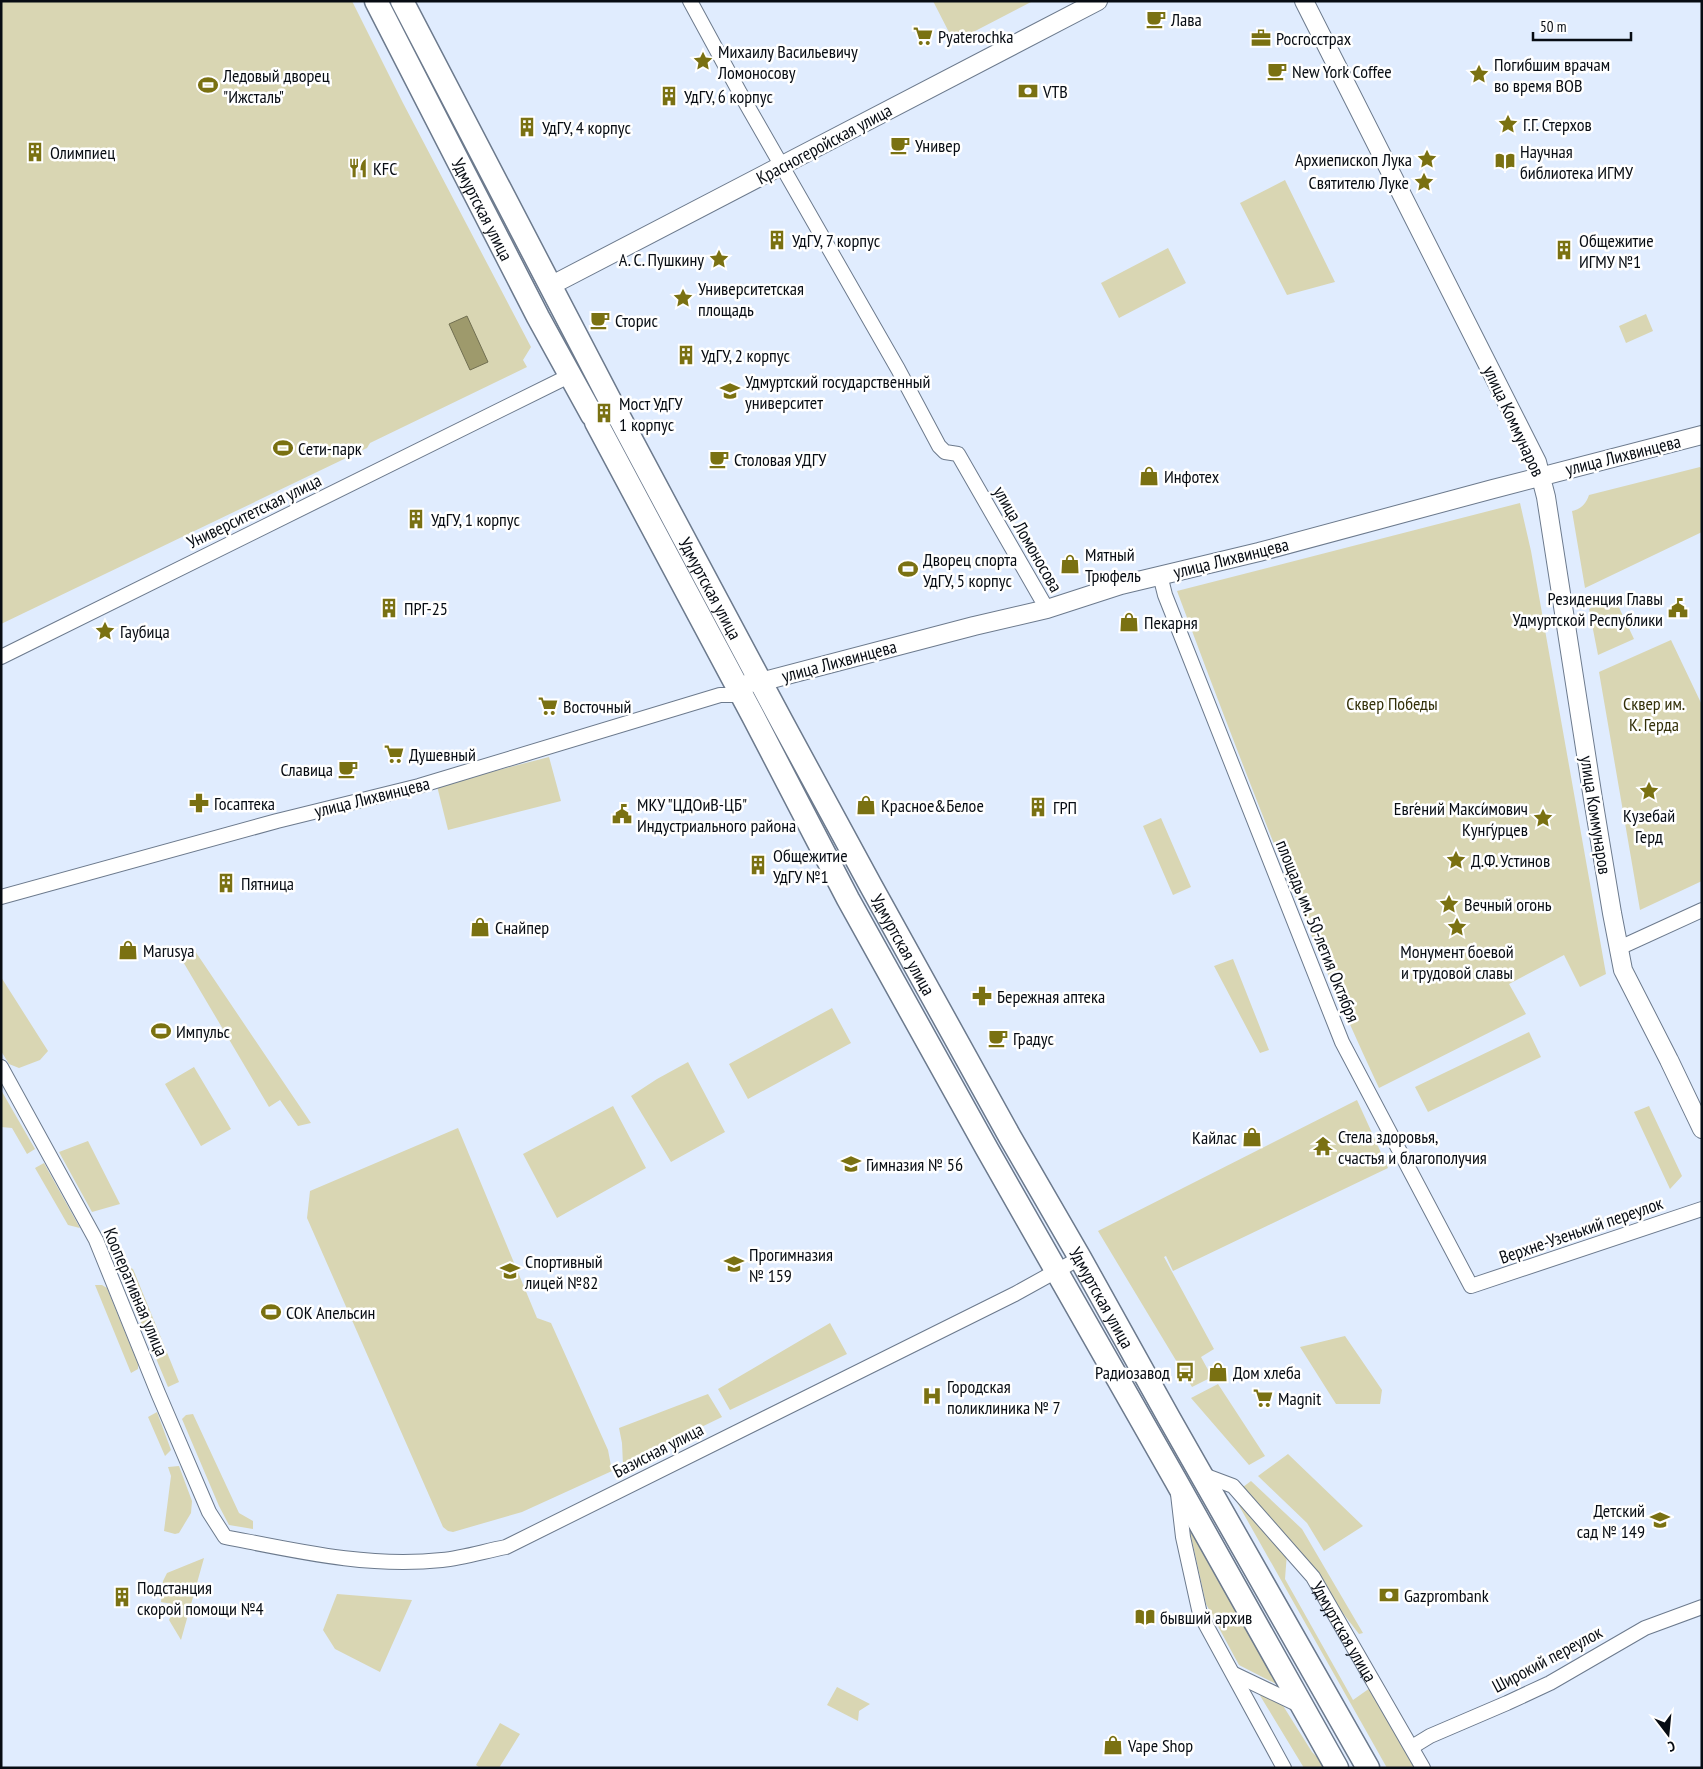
<svg xmlns="http://www.w3.org/2000/svg" width="1703" height="1769" viewBox="0 0 1703 1769" font-family="'PT Sans Narrow',sans-serif">
<rect width="100%" height="100%" fill="#e0ecfe"/>
<!-- green -->
<path fill="#d9d6b3" d="M1 1H352L403 103 531 347 523 360 527 367 370 443 367 448 1 624Z
M933 1H1033L954 42Z
M1285 180 1335 282 1287 295 1240 203Z
M1168 248 1186 283 1119 318 1101 283Z
M1646 314 1653 331 1626 343 1619 326Z
M1700 467 1702 469V532L1585 588 1572 511C1581 509 1586 504 1589 495Z
M1520 503 1531 551 1606 974 1580 987 1564 955 1509 984 1526 1014 1379 1088C1303 926 1240 759 1177 591Z
M1614 597 1634 639 1598 655 1589 609Z
M1671 640 1702 705V881L1640 910 1599 672Z
M549 757 561 801 448 830 437 786Z
M1161 818 1191 887 1173 895 1143 826Z
M195 951 311 1123 298 1126 280 1100 269 1107 182 960Z
M1233 959 1269 1050 1260 1053 1214 966Z
M1 977 48 1051 40 1060 19 1068 9 1064 1 1051Z
M832 1008 851 1043 748 1099 729 1064Z
M1529 1032 1541 1057 1428 1112 1415 1087Z
M688 1062 725 1132 671 1162 631 1096 657 1079Z
M194 1067 231 1129 201 1146 165 1084Z
M1 1090 35 1149 27 1154 12 1128 1 1127Z
M1357 1100 1388 1168 1173 1271 1166 1256 1164 1257 1214 1349 1201 1357 1212 1377 1192 1387 1098 1231Z
M613 1106 646 1168 557 1218 523 1154Z
M1649 1106 1682 1176 1670 1189 1634 1112Z
M458 1128 537 1318 551 1323 608 1450 612 1471 522 1512 453 1532 448 1531 443 1527 307 1218 310 1191Z
M88 1141 120 1204 92 1212 59 1152Z
M44 1163 80 1228 68 1225 35 1168Z
M129 1267 133 1269 179 1382 168 1387 126 1287 124 1275Z
M95 1285H102L107 1288 138 1364V1369L131 1373Z
M830 1323 847 1354 730 1410 718 1389Z
M1345 1336 1382 1390 1380 1404H1336L1300 1347Z
M1218 1384 1265 1456 1249 1465 1191 1398Z
M708 1394 722 1417 623 1465 622 1443 619 1428Z
M157 1412 171 1450 165 1456 148 1417Z
M193 1414 239 1513 253 1521V1529L229 1525 219 1506 182 1419 186 1415Z
M1288 1454 1363 1526 1324 1551 1307 1523 1258 1476Z
M179 1466 192 1501 191 1513 179 1533 175 1534 164 1531 171 1476 168 1467Z
M1251 1481 1302 1529 1363 1633 1359 1634 1288 1542 1243 1487Z
M1233 1495 1287 1553 1285 1579 1353 1700 1370 1688 1416 1768H1387Z
M1189 1527 1282 1687 1239 1665 1206 1604Z
M204 1558 181 1640 169 1620 173 1611 172 1604 161 1602 163 1581 167 1573Z
M337 1594 412 1600 380 1672 335 1649 323 1630Z
M837 1687 870 1704 859 1711 858 1721 827 1705Z
M1256 1689 1282 1704 1312 1752 1328 1768H1304Z
M500 1723 520 1734 499 1768H480L476 1765Z"/>
<!-- water -->
<path fill="#9e9a6c" stroke="#716f51" d="M467 316 488 362 470 370 449 324Z"/>
<g fill="none" stroke-linecap="round" stroke-linejoin="round">
<defs>
<g id="minor">
<path d="M690 1 740 93 898 369 939 446 945 452 958 454 1047 609"/>
<path d="M1160 575 1165 595 1342 1042 1471 1286 1702 1209"/>
<path d="M1 657 571 375"/>
<path d="M1 897 277 821 419 786 720 695H746"/>
<path d="M1619 948 1702 910"/>
<path d="M1 1067 96 1240 158 1393 209 1512 225 1537C297 1551 368 1568 442 1560 463 1558 485 1551 506 1547L1015 1294 1080 1258"/>
<path id="s1" d="M1201 1474 1233 1486 1313 1577 1423 1768"/>
<path d="M1178 1494 1183 1537 1200 1614 1284 1768"/>
<path d="M1234 1674 1301 1706"/>
<path d="M1412 1747 1430 1736 1507 1703 1550 1683 1645 1628 1702 1607"/>
</g>
<path id="tertiary" d="M1304 1 1537 462 1546 497 1593 799 1612 913 1623 970 1669 1060 1702 1129
M550 286 1098 1
M749 683 760 682 974 626 1047 609 1121 585 1259 552 1493 489 1702 435"/>
<g id="primary">
<path id="s2" d="M376 1 538 317 592 415"/>
<path d="M402 1 612 404"/>
<path id="s3" d="M616 411 782 722 871 886 1010 1137 1080 1258 1169 1418 1368 1768"/>
<path d="M596 422 753 716 848 899 987 1149 1176 1481 1337 1768"/>
</g>
</defs>
<!-- minor casing -->
<use href="#minor" stroke="#6c7a8d" stroke-width="16"/>
<!-- tertiary casing -->
<use href="#tertiary" stroke="#6c7a8d" stroke-width="20"/>
<!-- primary casing -->
<use href="#primary" stroke="#6c7a8d" stroke-width="25"/>
<!-- minor -->
<use href="#minor" stroke="#fff" stroke-width="14"/>
<!-- tertiary -->
<use href="#tertiary" stroke="#fff" stroke-width="18"/>
<!-- primary -->
<use href="#primary" stroke="#fff" stroke-width="22"/>
</g>
<!-- icons -->
<defs>
<symbol id="cafe-bare" viewBox="-9 -9 18 18"><path d="M-5.5-4.5H6V0H3Q3 3.5 0 3.5H-2.5Q-5.5 3.5-5.5 0ZM3-3.2v2h1.7v-2ZM-6 4.5H4V6H-6Z" fill="#7a7112" stroke="#fff" stroke-width="2.5" paint-order="stroke"/></symbol>
<symbol id="supermarket-bare" viewBox="-9 -9 18 18"><path d="M-6-5.5h2.5l.6 2H6L4.5 2H-2.5L-4.4-4H-6ZM-1.5 3.2a1.3 1.3 0 1 0 .1 0ZM3 3.2a1.3 1.3 0 1 0 .1 0Z" fill="#7a7112" stroke="#fff" stroke-width="2.5" paint-order="stroke"/></symbol>
<symbol id="office-bare" viewBox="-9 -9 18 18"><path d="M-6-3h4V-5.5h4V-3h4V5H-6ZM-1-4.5V-3h2v-1.5ZM-6 0V1H6V0Z" fill="#7a7112" stroke="#fff" stroke-width="2.5" paint-order="stroke"/></symbol>
<symbol id="sight-bare" viewBox="-9 -9 18 18"><path d="M0-6L1.8-2.2L6-1.7L2.9 1.2L3.7 5.4L0 3.3L-3.7 5.4L-2.9 1.2L-6-1.7L-1.8-2.2Z" fill="#7a7112" stroke="#fff" stroke-width="2.5" paint-order="stroke"/></symbol>
<symbol id="stadium-bare" viewBox="-9 -9 18 18"><path d="M0-5a6.5 5 0 1 0 0 10a6.5 5 0 1 0 0-10ZM-3.5-1.8h7v3.6h-7Z" fill="#7a7112" stroke="#fff" stroke-width="2.5" paint-order="stroke"/></symbol>
<symbol id="bank-bare" viewBox="-9 -9 18 18"><path d="M-6-4H6V4H-6ZM0-2.3a2.3 2.3 0 1 0 0 4.6a2.3 2.3 0 1 0 0-4.6Z" fill="#7a7112" stroke="#fff" stroke-width="2.5" paint-order="stroke"/></symbol>
<symbol id="building-bare" viewBox="-9 -9 18 18"><path d="M-4-6H4V6H1V3H-1V6H-4ZM-2.5-4.3h1.7v1.8h-1.7ZM.8-4.3h1.7v1.8H.8ZM-2.5-1h1.7V.8h-1.7ZM.8-1h1.7V.8H.8Z" fill="#7a7112" stroke="#fff" stroke-width="2.5" paint-order="stroke"/></symbol>
<symbol id="library-bare" viewBox="-9 -9 18 18"><path d="M-6-4Q-3-5.5-.7-3.5V5Q-3 3-6 4ZM6-4Q3-5.5 .7-3.5V5Q3 3 6 4Z" fill="#7a7112" stroke="#fff" stroke-width="2.5" paint-order="stroke"/></symbol>
<symbol id="restaurant-bare" viewBox="-9 -9 18 18"><path d="M-5-6h1v4h1v-4h1v4h1v-4h1v5L-1.5 .5V6h-2V.5L-5-1ZM5-6V6H3V1.5H1.5Q1.5-4 5-6Z" fill="#7a7112" stroke="#fff" stroke-width="2.5" paint-order="stroke"/></symbol>
<symbol id="university-bare" viewBox="-9 -9 18 18"><path d="M0-5L7-2L0 1L-7-2ZM-4 1L0 2.5L4 1V4Q0 6-4 4Z" fill="#7a7112" stroke="#fff" stroke-width="2.5" paint-order="stroke"/></symbol>
<symbol id="shop-bare" viewBox="-9 -9 18 18"><path d="M-5-2.5h2.3a2.7 3.5 0 0 1 5.4 0H5L5.5 6h-11ZM-1.5-2.5h3a1.5 2.3 0 0 0-3 0Z" fill="#7a7112" stroke="#fff" stroke-width="2.5" paint-order="stroke"/></symbol>
<symbol id="civic-bare" viewBox="-9 -9 18 18"><path d="M-.6-6.5H3V-4.5H.6V-3L4-1V1h2V6H-6V1h2V-1L-.6-3ZM-1.2 2.5V6h2.4V2.5Z" fill="#7a7112" stroke="#fff" stroke-width="2.5" paint-order="stroke"/></symbol>
<symbol id="pharmacy-bare" viewBox="-9 -9 18 18"><path d="M-2-6h4v4h4v4h-4v4h-4v-4h-4v-4h4Z" fill="#7a7112" stroke="#fff" stroke-width="2.5" paint-order="stroke"/></symbol>
<symbol id="temple-bare" viewBox="-9 -9 18 18"><path d="M0-6L5-2H3V0L6.5 2.5H4V6H1.5V3h-3V6H-4V2.5H-6.5L-3 0V-2H-5Z" fill="#7a7112" stroke="#fff" stroke-width="2.5" paint-order="stroke"/></symbol>
<symbol id="school-bare" viewBox="-9 -9 18 18"><path d="M0-5L7-2L0 1L-7-2ZM-4 1L0 2.5L4 1V4Q0 6-4 4Z" fill="#7a7112" stroke="#fff" stroke-width="2.5" paint-order="stroke"/></symbol>
<symbol id="bus-bare" viewBox="-9 -9 18 18"><path d="M-5-6H5V4H4V6H2V4H-2V6H-4V4H-5ZM-3.5-4V0h7V-4ZM-3.5 1.2v1.5H-2V1.2ZM2 1.2v1.5H3.5V1.2Z" fill="#7a7112" stroke="#fff" stroke-width="2.5" paint-order="stroke"/></symbol>
<symbol id="hospital-bare" viewBox="-9 -9 18 18"><path d="M-5-5h3v3.5h4V-5h3V5h-3V1.5h-4V5h-3Z" fill="#7a7112" stroke="#fff" stroke-width="2.5" paint-order="stroke"/></symbol>
</defs>
<g fill-rule="evenodd">
<use href="#cafe-bare" x="1142" y="5" width="28" height="28"/>
<use href="#supermarket-bare" x="909" y="22" width="28" height="28"/>
<use href="#office-bare" x="1247" y="24" width="28" height="28"/>
<use href="#sight-bare" x="689" y="47" width="28" height="28"/>
<use href="#cafe-bare" x="1263" y="57" width="28" height="28"/>
<use href="#sight-bare" x="1465" y="60" width="28" height="28"/>
<use href="#stadium-bare" x="194" y="71" width="28" height="28"/>
<use href="#bank-bare" x="1014" y="77" width="28" height="28"/>
<use href="#building-bare" x="655" y="82" width="28" height="28"/>
<use href="#sight-bare" x="1494" y="110" width="28" height="28"/>
<use href="#building-bare" x="513" y="113" width="28" height="28"/>
<use href="#cafe-bare" x="886" y="131" width="28" height="28"/>
<use href="#building-bare" x="21" y="138" width="28" height="28"/>
<use href="#sight-bare" x="1413" y="145" width="28" height="28"/>
<use href="#library-bare" x="1491" y="147" width="28" height="28"/>
<use href="#restaurant-bare" x="344" y="154" width="28" height="28"/>
<use href="#sight-bare" x="1410" y="168" width="28" height="28"/>
<use href="#building-bare" x="763" y="226" width="28" height="28"/>
<use href="#building-bare" x="1550" y="236" width="28" height="28"/>
<use href="#sight-bare" x="705" y="245" width="28" height="28"/>
<use href="#sight-bare" x="669" y="284" width="28" height="28"/>
<use href="#cafe-bare" x="586" y="306" width="28" height="28"/>
<use href="#building-bare" x="672" y="341" width="28" height="28"/>
<use href="#university-bare" x="716" y="377" width="28" height="28"/>
<use href="#building-bare" x="590" y="399" width="28" height="28"/>
<use href="#stadium-bare" x="269" y="434" width="28" height="28"/>
<use href="#cafe-bare" x="705" y="445" width="28" height="28"/>
<use href="#shop-bare" x="1135" y="462" width="28" height="28"/>
<use href="#building-bare" x="402" y="505" width="28" height="28"/>
<use href="#shop-bare" x="1056" y="550" width="28" height="28"/>
<use href="#stadium-bare" x="894" y="555" width="28" height="28"/>
<use href="#building-bare" x="375" y="594" width="28" height="28"/>
<use href="#civic-bare" x="1664" y="594" width="28" height="28"/>
<use href="#shop-bare" x="1115" y="608" width="28" height="28"/>
<use href="#sight-bare" x="91" y="617" width="28" height="28"/>
<use href="#supermarket-bare" x="534" y="692" width="28" height="28"/>
<use href="#supermarket-bare" x="380" y="740" width="28" height="28"/>
<use href="#cafe-bare" x="334" y="755" width="28" height="28"/>
<use href="#sight-bare" x="1635" y="777" width="28" height="28"/>
<use href="#pharmacy-bare" x="185" y="789" width="28" height="28"/>
<use href="#shop-bare" x="852" y="791" width="28" height="28"/>
<use href="#building-bare" x="1024" y="793" width="28" height="28"/>
<use href="#civic-bare" x="608" y="800" width="28" height="28"/>
<use href="#sight-bare" x="1529" y="804" width="28" height="28"/>
<use href="#sight-bare" x="1442" y="846" width="28" height="28"/>
<use href="#building-bare" x="744" y="851" width="28" height="28"/>
<use href="#building-bare" x="212" y="869" width="28" height="28"/>
<use href="#sight-bare" x="1435" y="890" width="28" height="28"/>
<use href="#shop-bare" x="466" y="913" width="28" height="28"/>
<use href="#sight-bare" x="1443" y="913" width="28" height="28"/>
<use href="#shop-bare" x="114" y="936" width="28" height="28"/>
<use href="#pharmacy-bare" x="968" y="982" width="28" height="28"/>
<use href="#stadium-bare" x="147" y="1017" width="28" height="28"/>
<use href="#cafe-bare" x="984" y="1024" width="28" height="28"/>
<use href="#shop-bare" x="1238" y="1123" width="28" height="28"/>
<use href="#temple-bare" x="1309" y="1132" width="28" height="28"/>
<use href="#school-bare" x="837" y="1150" width="28" height="28"/>
<use href="#school-bare" x="720" y="1250" width="28" height="28"/>
<use href="#school-bare" x="496" y="1257" width="28" height="28"/>
<use href="#stadium-bare" x="257" y="1298" width="28" height="28"/>
<use href="#bus-bare" x="1171" y="1358" width="28" height="28"/>
<use href="#shop-bare" x="1204" y="1358" width="28" height="28"/>
<use href="#hospital-bare" x="918" y="1382" width="28" height="28"/>
<use href="#supermarket-bare" x="1249" y="1384" width="28" height="28"/>
<use href="#school-bare" x="1646" y="1506" width="28" height="28"/>
<use href="#bank-bare" x="1375" y="1581" width="28" height="28"/>
<use href="#building-bare" x="108" y="1583" width="28" height="28"/>
<use href="#library-bare" x="1131" y="1603" width="28" height="28"/>
<use href="#shop-bare" x="1099" y="1731" width="28" height="28"/>
</g>
<g text-anchor="middle" dominant-baseline="central" stroke-width="5" stroke-linejoin="round" paint-order="stroke">
<!-- poi labels -->
<g font-size="18" fill="#070c13" stroke="#fff" text-anchor="start">
<text x="1171" y="19">Лава</text>
<text x="938" y="36">Pyaterochka</text>
<text x="1276" y="38">Росгосстрах</text>
<text x="718" y="51">Михаилу Васильевичу<tspan x="718" dy="21">Ломоносову</tspan></text>
<text x="1494" y="64">Погибшим врачам<tspan x="1494" dy="21">во время ВОВ</tspan></text>
<text x="1292" y="71">New York Coffee</text>
<text x="223" y="75">Ледовый дворец<tspan x="223" dy="21">"Ижсталь"</tspan></text>
<text x="1043" y="91">VTB</text>
<text x="684" y="96">УдГУ, 6 корпус</text>
<text x="1523" y="124">Г.Г. Стерхов</text>
<text x="542" y="127">УдГУ, 4 корпус</text>
<text x="915" y="145">Универ</text>
<text x="1520" y="151">Научная<tspan x="1520" dy="21">библиотека ИГМУ</tspan></text>
<text x="50" y="152">Олимпиец</text>
<text x="1412" y="159" text-anchor="end">Архиепископ Лука</text>
<text x="373" y="168">KFC</text>
<text x="1409" y="182" text-anchor="end">Святителю Луке</text>
<text x="792" y="240">УдГУ, 7 корпус</text>
<text x="1579" y="240">Общежитие<tspan x="1579" dy="21">ИГМУ №1</tspan></text>
<text x="704" y="259" text-anchor="end">А. С. Пушкину</text>
<text x="698" y="288">Университетская<tspan x="698" dy="21">площадь</tspan></text>
<text x="615" y="320">Сторис</text>
<text x="701" y="355">УдГУ, 2 корпус</text>
<text x="745" y="381">Удмуртский государственный<tspan x="745" dy="21">университет</tspan></text>
<text x="619" y="403">Мост УдГУ<tspan x="619" dy="21">1 корпус</tspan></text>
<text x="298" y="448">Сети-парк</text>
<text x="734" y="459">Столовая УДГУ</text>
<text x="1164" y="476">Инфотех</text>
<text x="431" y="519">УдГУ, 1 корпус</text>
<text x="1085" y="554">Мятный<tspan x="1085" dy="21">Трюфель</tspan></text>
<text x="923" y="559">Дворец спорта<tspan x="923" dy="21">УдГУ, 5 корпус</tspan></text>
<text x="1663" y="598" text-anchor="end">Резиденция Главы<tspan x="1663" dy="21">Удмуртской Республики</tspan></text>
<text x="404" y="608">ПРГ-25</text>
<text x="1144" y="622">Пекарня</text>
<text x="120" y="631">Гаубица</text>
<text x="563" y="706">Восточный</text>
<text x="409" y="754">Душевный</text>
<text x="333" y="769" text-anchor="end">Славица</text>
<text x="214" y="803">Госаптека</text>
<text x="637" y="804">МКУ "ЦДОиВ-ЦБ"<tspan x="637" dy="21">Индустриального района</tspan></text>
<text x="881" y="805">Красное&amp;Белое</text>
<text x="1053" y="807">ГРП</text>
<text x="1528" y="808" text-anchor="end">Евге́ний Макси́мович<tspan x="1528" dy="21">Кунгу́рцев</tspan></text>
<text x="1649" y="815" text-anchor="middle">Кузебай<tspan x="1649" dy="21">Герд</tspan></text>
<text x="773" y="855">Общежитие<tspan x="773" dy="21">УдГУ №1</tspan></text>
<text x="1471" y="860">Д.Ф. Устинов</text>
<text x="241" y="883">Пятница</text>
<text x="1464" y="904">Вечный огонь</text>
<text x="495" y="927">Снайпер</text>
<text x="143" y="950">Marusya</text>
<text x="1457" y="951" text-anchor="middle">Монумент боевой<tspan x="1457" dy="21">и трудовой славы</tspan></text>
<text x="997" y="996">Бережная аптека</text>
<text x="176" y="1031">Импульс</text>
<text x="1013" y="1038">Градус</text>
<text x="1338" y="1136">Стела здоровья,<tspan x="1338" dy="21">счастья и благополучия</tspan></text>
<text x="1237" y="1137" text-anchor="end">Кайлас</text>
<text x="866" y="1164">Гимназия № 56</text>
<text x="749" y="1254">Прогимназия<tspan x="749" dy="21">№ 159</tspan></text>
<text x="525" y="1261">Спортивный<tspan x="525" dy="21">лицей №82</tspan></text>
<text x="286" y="1312">СОК Апельсин</text>
<text x="1170" y="1372" text-anchor="end">Радиозавод</text>
<text x="1233" y="1372">Дом хлеба</text>
<text x="947" y="1386">Городская<tspan x="947" dy="21">поликлиника № 7</tspan></text>
<text x="1278" y="1398">Magnit</text>
<text x="1645" y="1510" text-anchor="end">Детский<tspan x="1645" dy="21">сад № 149</tspan></text>
<text x="137" y="1587">Подстанция<tspan x="137" dy="21">скорой помощи №4</tspan></text>
<text x="1404" y="1595">Gazprombank</text>
<text x="1160" y="1617">бывший архив</text>
<text x="1128" y="1745">Vape Shop</text>
</g>
<!-- street labels -->
<g font-size="18" fill="#070c13" stroke="#fff">
<text transform="translate(824 144) rotate(-28)">Красногеройская улица</text>
<text stroke="none"><textPath href="#s2" startOffset="234">Удмуртская улица</textPath></text>
<text transform="translate(1514 421) rotate(65)">улица Коммунаров</text>
<text transform="translate(1623 455) rotate(-14)">улица Лихвинцева</text>
<text transform="translate(254 511) rotate(-26)">Университетская улица</text>
<text transform="translate(1028 539) rotate(60)">улица Ломоносова</text>
<text transform="translate(1231 558) rotate(-14)">улица Лихвинцева</text>
<text stroke="none"><textPath href="#s3" startOffset="201">Удмуртская улица</textPath></text>
<text transform="translate(839 661) rotate(-15)">улица Лихвинцева</text>
<text transform="translate(372 797) rotate(-14)">улица Лихвинцева</text>
<text transform="translate(1596 815) rotate(81)">улица Коммунаров</text>
<text transform="translate(1318 931) rotate(68)">площадь им. 50-летия Октября</text>
<text stroke="none"><textPath href="#s3" startOffset="606">Удмуртская улица</textPath></text>
<text transform="translate(1581 1230) rotate(-19)">Верхне-Узенький переулок</text>
<text transform="translate(136 1292) rotate(67)">Кооперативная улица</text>
<text stroke="none"><textPath href="#s3" startOffset="1011">Удмуртская улица</textPath></text>
<text transform="translate(658 1450) rotate(-27)">Базисная улица</text>
<text stroke="none"><textPath href="#s1" startOffset="218">Удмуртская улица</textPath></text>
<text transform="translate(1547 1659) rotate(-28)">Широкий переулок</text>
</g>
<!-- park labels -->
<g font-size="18" fill="#333009" stroke="#fff">
<text x="1392" y="703">Сквер Победы</text>
<text x="1654" y="703">Сквер им.<tspan x="1654" dy="21">К. Герда</tspan></text>
</g>
</g>
<!-- border -->
<rect width="1703" height="1769" fill="none" stroke="#070c13" stroke-width="5"/>
<!-- north arrow -->
<g transform="translate(1668 1734) rotate(164)" stroke="#ffffff" stroke-width="4" paint-order="stroke">
<path d="M0-4L9 19L0 12L-9 19Z" fill="#070c13"/>
<text y="-8" font-size="14" font-weight="bold" text-anchor="middle" fill="#070c13">С</text>
</g>
<!-- scale -->
<path d="M1533 32v8h98v-8" fill="none" stroke="#070c13" stroke-width="2.5"/>
<text x="1540" y="32" font-size="15" fill="#070c13" stroke="#ffffff" stroke-width="4" paint-order="stroke">50 m</text>
</svg>
